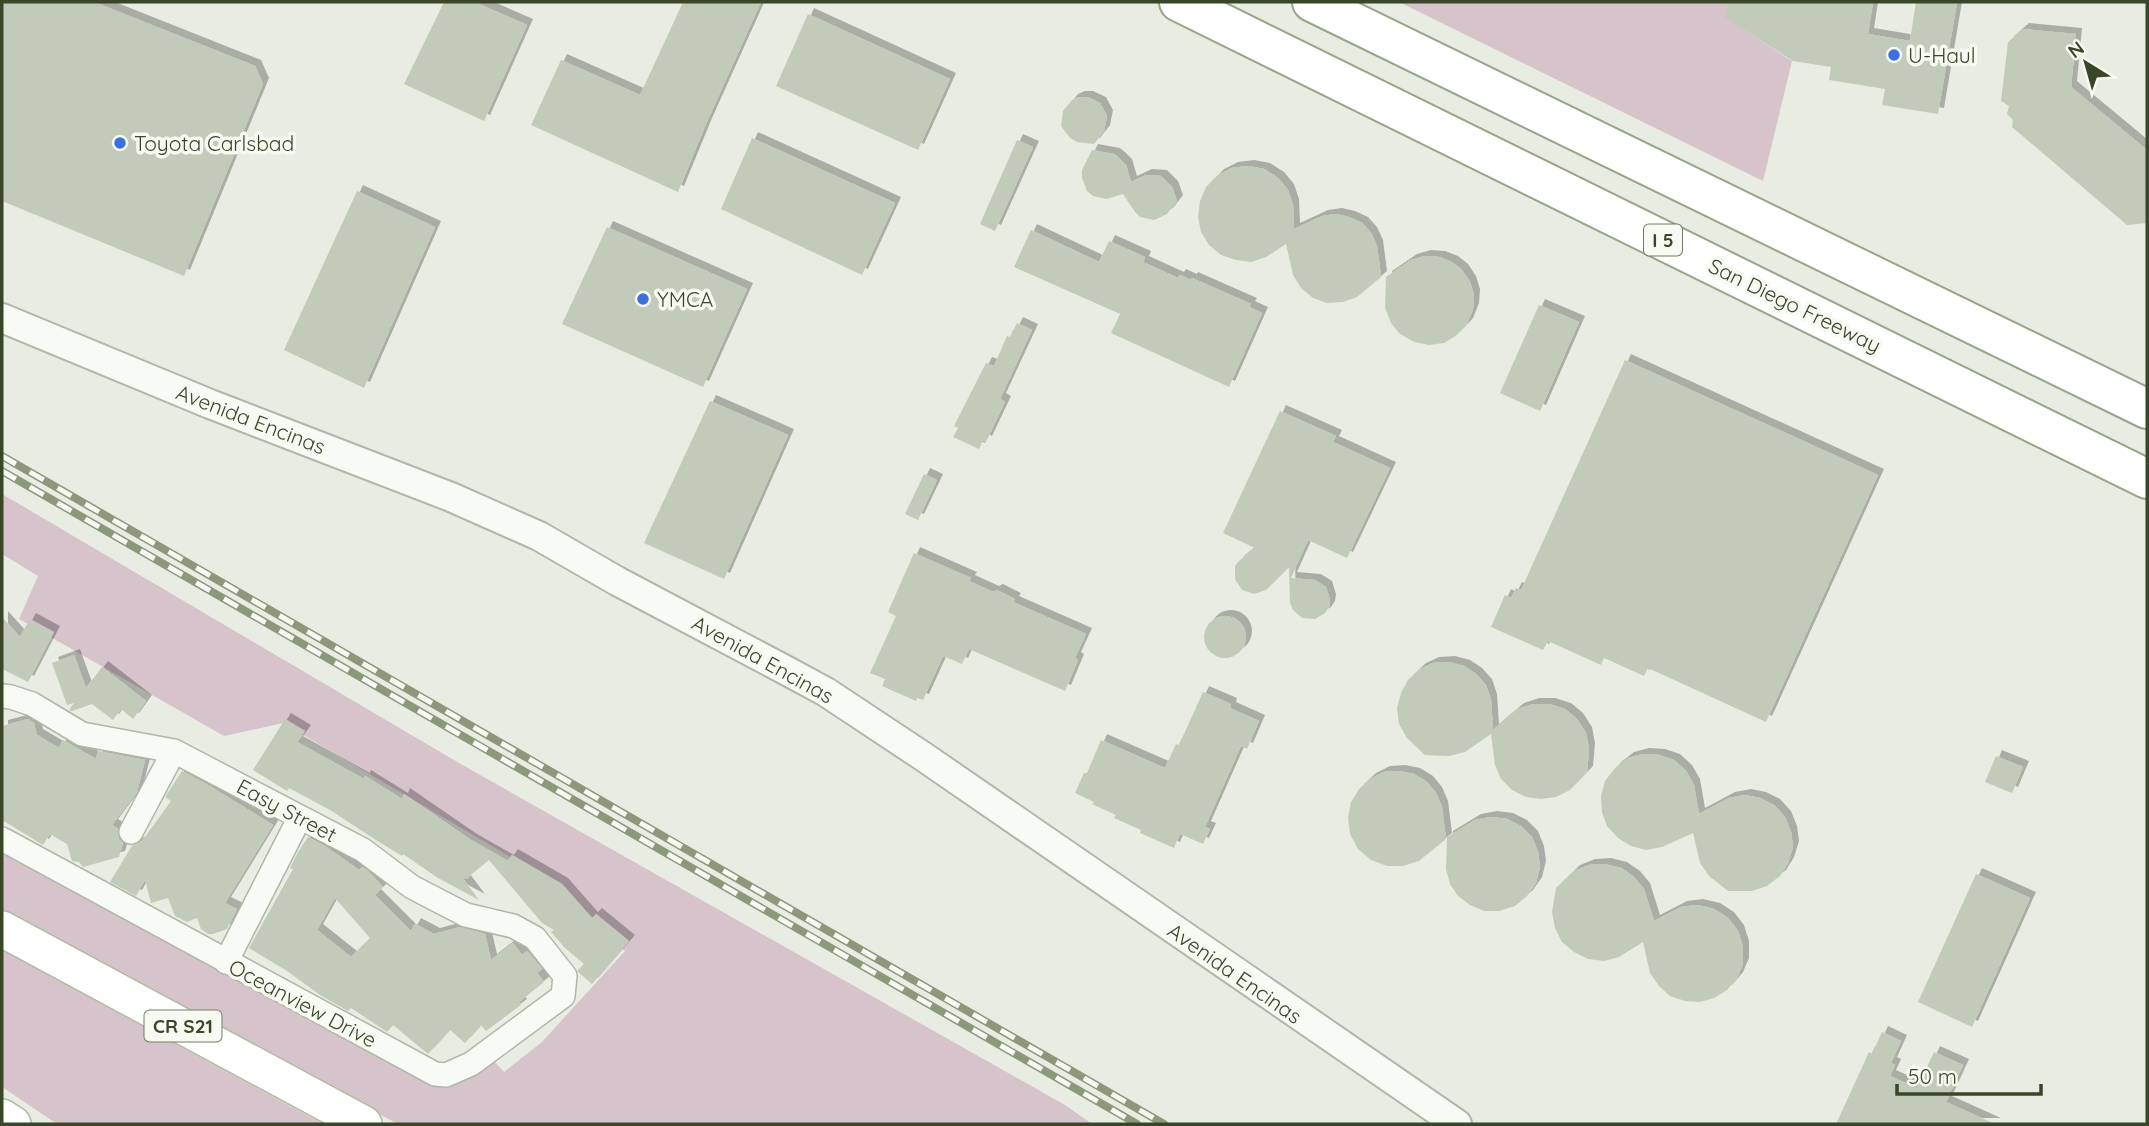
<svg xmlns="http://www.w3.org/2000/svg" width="2149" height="1126" viewBox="0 0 2149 1126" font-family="Quicksand,sans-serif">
<defs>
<filter id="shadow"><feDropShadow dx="6" dy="-6" stdDeviation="0" flood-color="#0004"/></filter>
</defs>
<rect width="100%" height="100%" fill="#e8ece3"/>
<!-- green -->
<path fill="#d7c3cc" d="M1399 2H1727L1726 18 1792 61 1763 181Z
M2 494 459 763 1065 1105 1092 1124H398L2 912V853L416 1078 434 1083 492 1059 504 1072 542 1042 625 951 553 882 283 723 224 736 19 619 38 576 2 554Z
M2 950 323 1124H57L2 1087Z"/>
<!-- building -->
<path fill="#c2cbb9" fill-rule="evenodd" filter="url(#shadow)" d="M2 2H94L255 66 263 84 184 276 2 201Z
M444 2H474L527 25 484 121 404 84Z
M683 2H761L706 124 678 192 531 125 561 60 640 95Z
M1727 2H1873L1868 34 1910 41 1916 2H1957L1938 114 1882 105 1885 89 1829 80 1831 67 1793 61 1725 18Z
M808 14 950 79 918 150 776 86Z
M2023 29 2076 34 2071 87 2147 150V223L2127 225 2012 127 2013 120 2007 114 2009 106 2001 101 2008 42Z
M1079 97H1087L1100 103 1107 116 1104 131 1094 144 1077 142 1070 138 1061 126 1063 111 1072 100Z
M752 138 895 203 862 275 721 209Z
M1017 140 1033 147 995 231 980 224Z
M1092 150 1114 154 1120 159 1126 165 1131 182 1146 175 1161 176 1172 187 1177 201 1167 214 1154 220 1140 217 1135 212 1123 194 1107 199 1093 196 1087 191 1082 178V170Z
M1248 166 1264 169 1278 178 1288 190 1293 205 1294 229 1322 216 1336 214 1349 217 1362 223 1371 233 1377 246 1381 277 1357 297 1343 302 1327 303 1313 298 1301 288 1293 275 1286 244 1266 257 1251 262 1236 260 1221 255 1209 245 1201 232 1198 217 1200 201 1206 187 1218 175 1232 168Z
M357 191 435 227 364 388 284 350Z
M607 227 747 289 703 387 562 324Z
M1031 230 1099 262 1109 241 1145 257 1143 262 1178 278 1180 275 1191 280 1192 278 1251 304 1249 307 1262 313 1229 387 1111 333 1120 314 1014 267Z
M1425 256 1439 257 1452 262 1462 270 1470 282 1474 295 1473 309 1467 324 1457 335 1444 343 1429 345 1414 342 1400 334 1391 323 1385 308 1386 277 1411 260Z
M1539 305 1579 322 1540 411 1500 393Z
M1017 323 1032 330 1000 399 1005 402 1004 404 986 442 983 440 979 449 953 437 958 428 954 426 986 363 994 366 1007 336 1010 337Z
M1625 360 1878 475 1766 722 1648 668 1644 676 1604 658 1601 665 1548 641 1543 650 1491 627 1505 595 1511 598 1516 588 1521 590Z
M710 401 788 435 724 579 644 543Z
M1280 411 1336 436 1333 442 1390 468 1347 558 1308 540 1291 578 1315 580 1326 587 1330 600 1329 607 1325 613 1315 619 1302 618 1293 610 1290 603 1289 567 1266 590 1254 594 1242 590 1235 579V566L1239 561 1255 548 1223 533Z
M924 474 937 480 918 520 905 514Z
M914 553 971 578 969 581 993 592 997 590 1015 599 1013 602 1086 634 1075 658 1078 660 1065 691 969 649 962 664 943 656 923 700 917 698 916 701 882 686 885 679 870 673 896 616 888 612Z
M1204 637a21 21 0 1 1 42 0a21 21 0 1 1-42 0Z
M2 617 20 637 30 619 54 632 28 682 2 669Z
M74 655 86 688 102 667 146 701 133 719 121 709 113 720 92 704 72 711 69 710 74 703 67 705 52 663Z
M1449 662 1464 666 1476 674 1486 685 1491 700 1493 730 1518 709 1533 704H1549L1565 709 1577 719 1586 733 1589 749 1587 772 1570 790 1556 797 1541 799 1526 797 1512 790 1501 779 1495 765 1491 734 1465 752 1449 756 1425 755 1407 738 1399 724 1397 708 1401 693 1408 680 1420 669 1433 663Z
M1203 692 1231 704 1230 708 1259 721 1247 749 1241 746 1205 827 1210 829 1203 844 1180 834 1174 848 1140 833 1141 830 1114 818 1116 815 1092 804 1094 802 1075 793 1084 773H1087L1101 740 1165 768 1176 744 1179 745Z
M28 719 34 723 37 735 59 748 63 740 96 759 98 751 145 760 137 792 112 825 118 829 119 839 123 843 119 857 83 867 79 862 72 861 67 844 50 834 43 845 2 820V726Z
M285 719 305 731 297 742 364 779 365 776 402 799 404 794 471 840 508 861 512 855 562 884 592 918 596 914 629 941 592 984 577 971 584 964 565 948 551 932 554 930 542 923 489 860 466 879 461 876 479 900 438 878 403 854 402 856 376 840 330 810 289 788 287 791 253 770Z
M1643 754 1659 755 1674 760 1686 771 1694 785 1699 814 1729 798 1745 795 1760 798 1774 805 1785 817 1791 832 1793 847 1788 863 1780 876 1767 886 1752 891H1728L1709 876 1700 863 1693 833 1662 847 1646 850 1631 846 1618 838 1607 826 1602 812 1601 796 1605 781 1615 768 1628 758Z
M1996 756 2023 767 2012 793 1985 782Z
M182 771 208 785 273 825 225 903 237 909 227 929 213 934H208L201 929 197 918 187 922 175 916 168 898 151 903 145 880 136 896 110 882 132 846 142 841 171 801 165 797Z
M1399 771 1414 774 1427 782 1436 793 1442 807 1446 839 1419 861 1403 866H1387L1371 860 1358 849 1350 834 1348 818 1351 802 1359 789 1370 779 1384 772Z
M1491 817 1507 819 1521 826 1532 837 1538 852 1540 867 1536 883 1527 896 1515 906 1499 911H1484L1470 905 1458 896 1450 884 1446 869 1447 837 1475 820Z
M308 837 325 846 359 870 362 867 368 871 383 887 375 895 411 931 415 924 434 934 460 927 485 934 491 960 513 943 522 955 527 951 542 969 537 973 544 982 519 1002 521 1005 486 1031 481 1025 465 1043 450 1030 428 1054 393 1025 387 1032 351 1008 348 1011 320 995 287 971 249 948 293 869 290 868 298 852ZM335 898 370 938 351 957 317 930Z
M1605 864 1621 868 1634 877 1644 889 1654 921 1681 907 1697 905 1714 909 1728 918 1738 931 1743 947V964L1737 978 1727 990 1714 998 1700 1002 1685 1001 1670 996 1659 986 1650 973 1643 942 1619 957 1604 961 1588 959 1574 952 1562 942 1555 928 1552 912 1556 888 1574 871 1589 865Z
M1976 874 2030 898 1972 1027 1918 1002Z
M1882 1032 1901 1041 1891 1063 1895 1065 1890 1076 1917 1088 1934 1052 1963 1065 1946 1102 1995 1124H1836L1869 1052 1872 1054Z"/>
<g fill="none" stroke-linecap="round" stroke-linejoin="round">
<defs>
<path id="minor" d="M2 696 11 697 32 704 82 734 174 751 363 850 412 887 466 915 513 926 535 938 565 976 563 996 471 1064 446 1075 435 1074 2 839
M131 832 174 751
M226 962 300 817"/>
<path id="tertiary" d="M2 318 210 404 451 497 539 536 617 581 789 672 826 692 924 757 1457 1124"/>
<path id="primary" d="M2 929 364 1124
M2 1117 13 1124"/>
<path id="motorway" d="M1179 2 2147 479
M1312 2 2147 409"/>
</defs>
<!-- minor casing -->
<use href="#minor" stroke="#b0b7a7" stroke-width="26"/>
<!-- tertiary casing -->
<use href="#tertiary" stroke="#b0b7a7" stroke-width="32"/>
<!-- primary casing -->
<use href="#primary" stroke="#afbaa1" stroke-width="38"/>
<!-- motorway casing -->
<use href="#motorway" stroke="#98a588" stroke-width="42"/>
<!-- minor -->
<use href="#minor" stroke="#f8faf6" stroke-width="23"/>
<!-- tertiary -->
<use href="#tertiary" stroke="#f8faf6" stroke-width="28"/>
<!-- primary -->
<use href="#primary" stroke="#fff" stroke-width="35"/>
<!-- motorway -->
<use href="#motorway" stroke="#fff" stroke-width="38"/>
<defs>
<path id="rail" d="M2 456 1164 1124
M2 471 1137 1124"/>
</defs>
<!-- rail casing -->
<use href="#rail" stroke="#8b987a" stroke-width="8"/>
<!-- rail -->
<use href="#rail" stroke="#f7f9f3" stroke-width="5" stroke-dasharray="16" stroke-linecap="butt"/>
</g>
<!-- markers -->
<g fill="#3c70dd" stroke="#f7f9f3" stroke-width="2.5">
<circle cx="1894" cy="55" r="7"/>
<circle cx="120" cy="143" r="7"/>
<circle cx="643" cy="299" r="7"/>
</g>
<g text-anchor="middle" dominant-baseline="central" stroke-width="7" stroke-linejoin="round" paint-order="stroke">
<!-- shield labels -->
<g fill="#f7f9f3" stroke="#727c65" stroke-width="2">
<rect x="1644" y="224.5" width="38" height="31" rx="5"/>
<rect x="144.5" y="1010.5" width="77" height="31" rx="5"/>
</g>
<g font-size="19" font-weight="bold" fill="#394728">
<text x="1663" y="240">I 5</text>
<text x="183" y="1026">CR S21</text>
</g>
<!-- poi labels -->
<g font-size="21" fill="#394728" stroke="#f7f9f3" text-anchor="start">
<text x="1908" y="55">U-Haul</text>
<text x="134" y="143">Toyota Carlsbad</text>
<text x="657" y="299">YMCA</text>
</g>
<!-- street labels -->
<g font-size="21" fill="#394728" stroke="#f7f9f3">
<text transform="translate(1795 305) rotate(26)">San Diego Freeway</text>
<text transform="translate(251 419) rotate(21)">Avenida Encinas</text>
<text transform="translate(763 659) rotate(29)">Avenida Encinas</text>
<text transform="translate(287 810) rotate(28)">Easy Street</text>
<text transform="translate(1235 973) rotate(35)">Avenida Encinas</text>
<text transform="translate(303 1003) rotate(28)">Oceanview Drive</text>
</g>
</g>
<!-- border -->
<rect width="2149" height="1126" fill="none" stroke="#394728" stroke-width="7"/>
<!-- north arrow -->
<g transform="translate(2086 63) rotate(323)" stroke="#f7f9f3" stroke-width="5" paint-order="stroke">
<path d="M0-5L12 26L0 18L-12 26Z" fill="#394728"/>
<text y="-10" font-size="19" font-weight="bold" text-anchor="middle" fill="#394728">N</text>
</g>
<!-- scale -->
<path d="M1897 1084v10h144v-10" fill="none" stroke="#394728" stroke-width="3.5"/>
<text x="1908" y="1084" font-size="21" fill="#394728" stroke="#f7f9f3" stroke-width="5" paint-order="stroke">50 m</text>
</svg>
